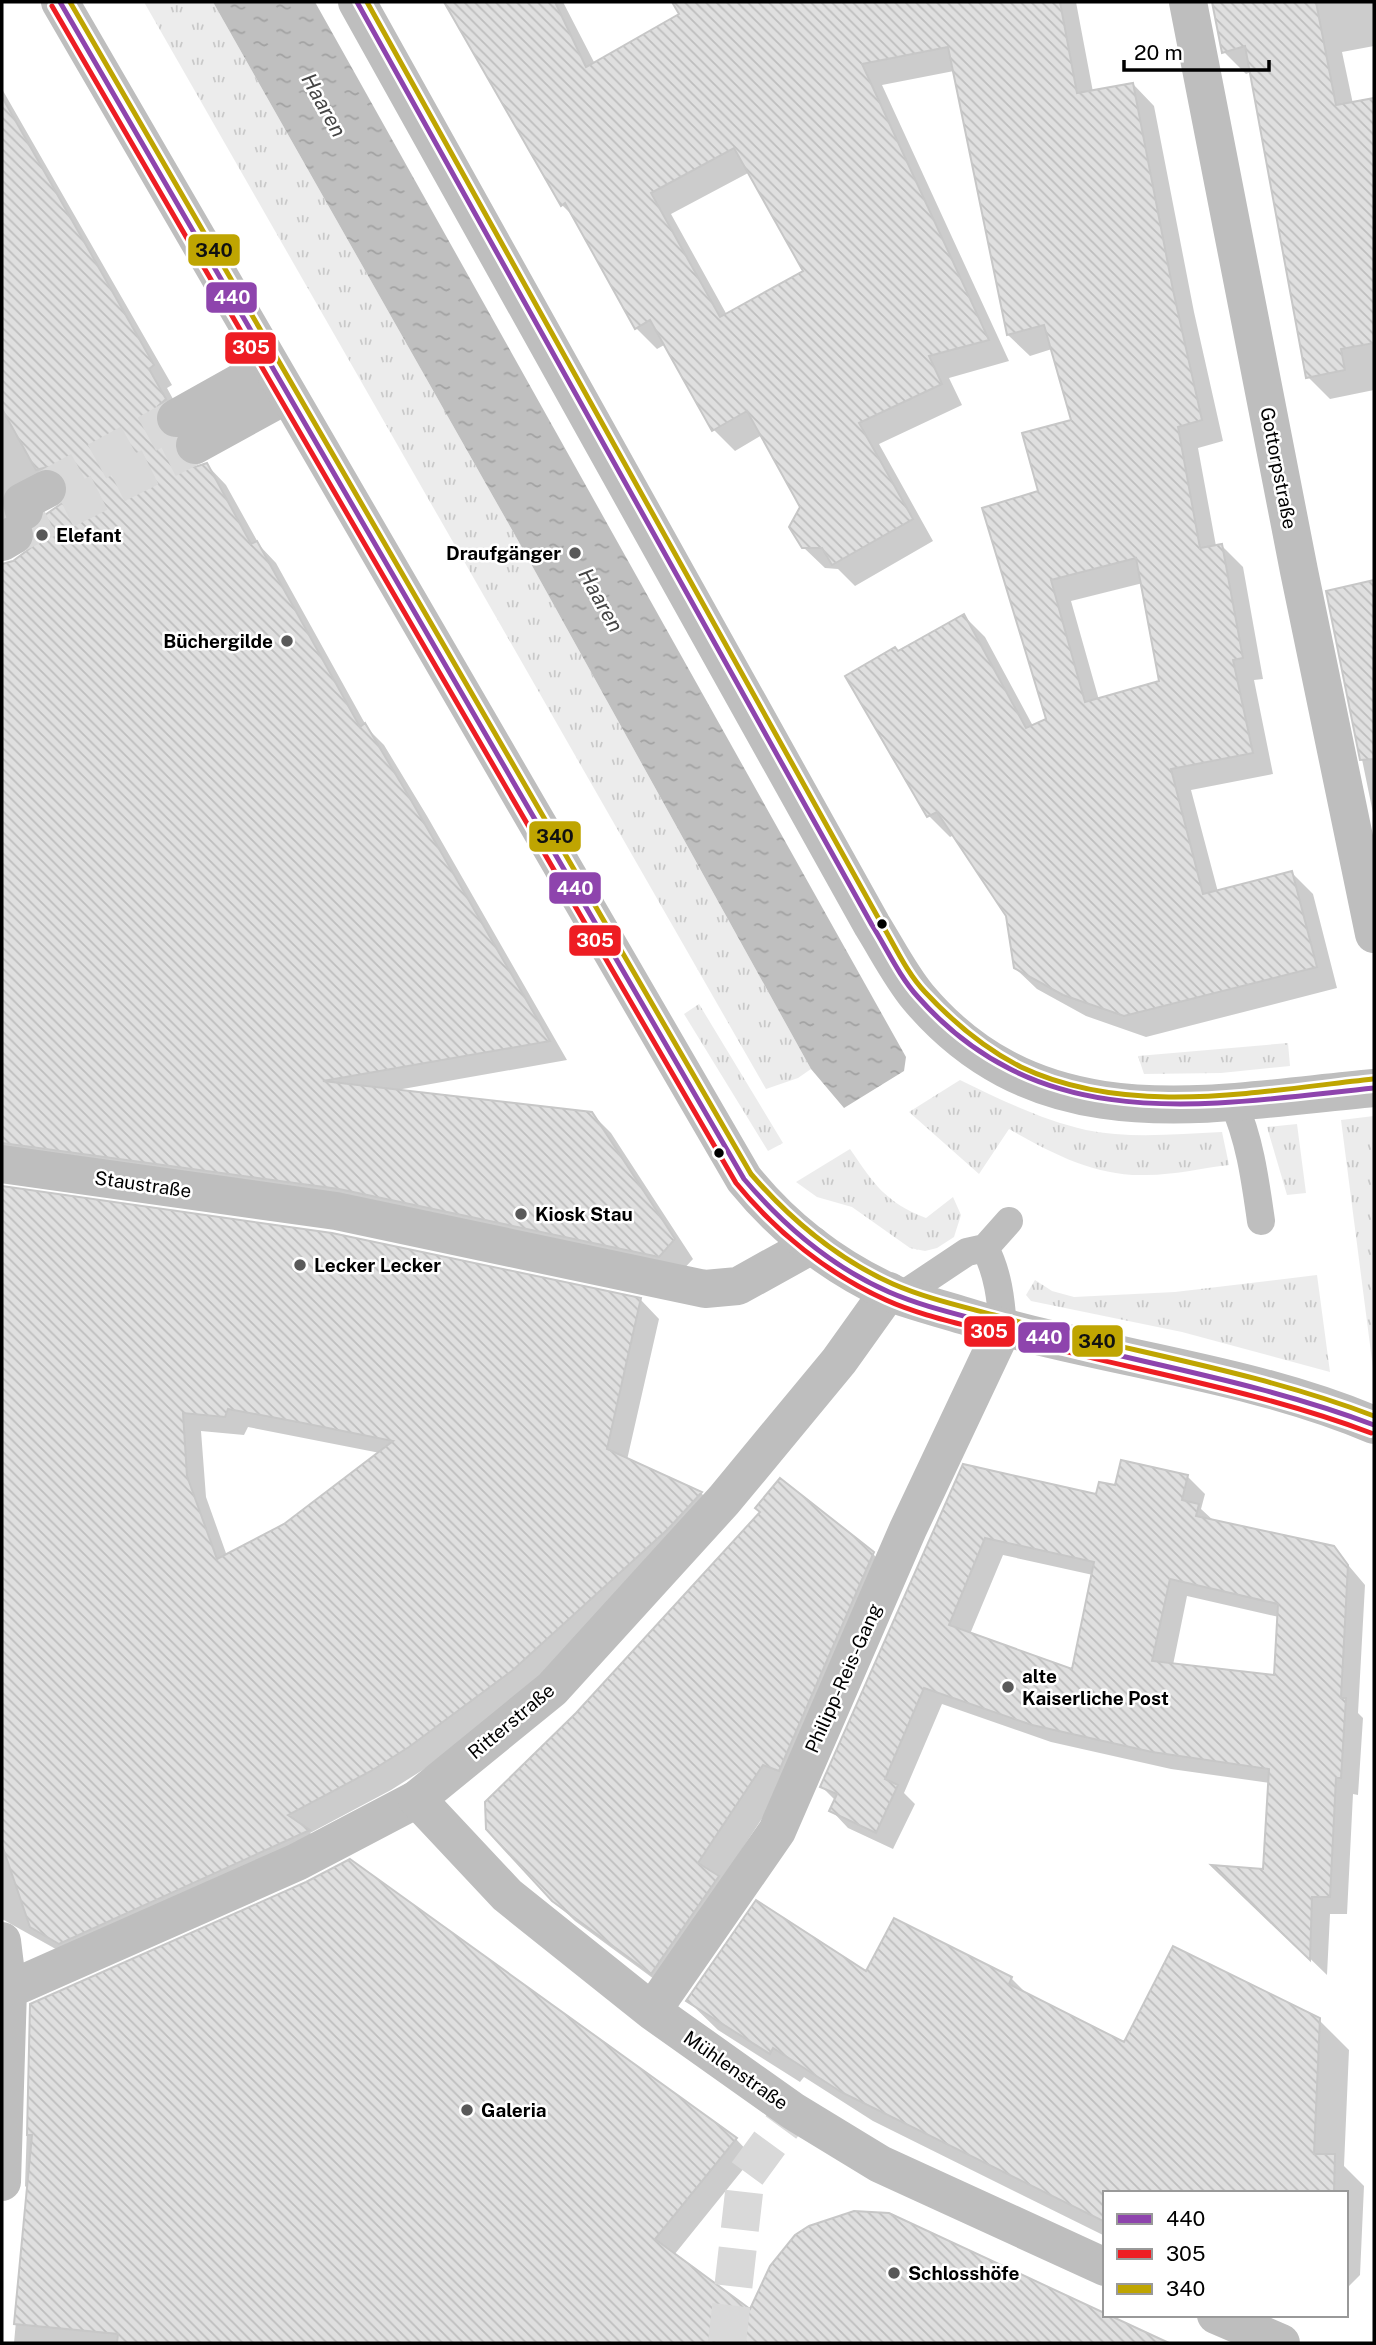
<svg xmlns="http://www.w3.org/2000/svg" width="1376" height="2345" viewBox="0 0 1376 2345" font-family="'Public Sans',sans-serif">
<defs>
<pattern id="grass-tufts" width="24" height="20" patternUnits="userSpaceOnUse" patternTransform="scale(1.75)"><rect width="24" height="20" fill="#ececec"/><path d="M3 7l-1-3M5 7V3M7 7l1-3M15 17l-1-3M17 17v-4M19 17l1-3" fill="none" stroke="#c9c9c9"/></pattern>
<pattern id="water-ripples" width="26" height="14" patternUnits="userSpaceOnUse" patternTransform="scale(1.75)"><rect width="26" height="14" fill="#bfbfbf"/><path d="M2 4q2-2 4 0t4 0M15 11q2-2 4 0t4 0" fill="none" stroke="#a2a2a2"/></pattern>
<pattern id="building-back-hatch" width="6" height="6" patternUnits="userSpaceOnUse" patternTransform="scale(1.75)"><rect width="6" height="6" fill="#dfdfdf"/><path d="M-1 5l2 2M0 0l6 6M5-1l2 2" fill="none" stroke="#bebebe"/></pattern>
</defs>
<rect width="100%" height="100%" fill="#fff"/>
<!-- grass -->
<path fill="url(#grass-tufts)" d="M144 2H213L520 544 811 1069 798 1078 766 1089Z
M699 1004 783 1143 768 1151 684 1014Z
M1288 1043 1290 1066 1221 1073 1144 1074 1138 1056Z
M960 1080C1001 1100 1042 1120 1086 1130 1130 1139 1177 1134 1222 1132L1229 1165C1202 1168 1174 1175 1147 1175 1096 1177 1051 1153 1009 1129L979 1174 909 1112Z
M1374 1116V1368H1373L1341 1120Z
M1297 1124 1306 1193 1287 1195 1267 1127Z
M850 1149C874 1184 885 1202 926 1218L953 1197 961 1215 954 1237 937 1248 925 1251 910 1248 852 1207 817 1197 796 1182Z
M1317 1275 1330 1372 1182 1332 1031 1301 1026 1295 1035 1280 1052 1291 1074 1297 1175 1292Z"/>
<!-- water -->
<path fill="url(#water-ripples)" d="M213 2H315L906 1057 904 1071 844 1108 811 1069 520 544Z"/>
<!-- shadow -->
<path fill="#0003" fill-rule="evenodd" d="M468 2H563L595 64 681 15 674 2H1076L1093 92 1133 84 1154 106 1194 312 1223 441 1198 448 1216 546 1221 545 1243 567 1263 679 1254 680 1273 774 1191 790 1218 892 1292 873 1313 894 1337 988 1146 1037 1086 1016 1037 989 1015 968 1008 916 954 835 950 837 929 816 848 676 964 616 985 637 1033 726 1048 720 1040 492 1073 421 1052 349 1030 356 1008 335 954 71 882 85 1009 361 949 378 962 405 879 444 933 541 855 586 838 569 825 568 803 547 801 507 762 435 735 451 714 430 666 344 657 349 636 328 575 218 562 205 452 11ZM750 172 806 272 727 315 671 214ZM1143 583 1161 683 1099 700 1071 601Z
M1214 2H1374V46L1342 52 1353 104 1374 100V390L1330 399 1308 377 1251 72 1246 74 1224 52Z
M2 89 172 385 167 388 184 419 176 426 174 441 193 461 194 469 207 465 226 485 260 546 276 563 368 729 384 745 427 816 567 1060 397 1090 591 1113 611 1133 693 1259 678 1275 2 1174V565L14 562 34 547 67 501 70 486 57 488 2 552Z
M1374 583V818L1328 593Z
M2 1188 332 1234 640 1299 659 1319 627 1460 701 1493 720 1512 532 1689 429 1766 391 1790 310 1833 327 1850 79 1962 2 1919ZM248 1427 380 1453 285 1525 227 1556 206 1497 201 1431 244 1435Z
M964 1466 1097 1496 1117 1487 1187 1476 1205 1494 1201 1509 1214 1521 1333 1547 1365 1585 1358 1713 1363 1718 1358 1795 1353 1794 1347 1914H1330L1327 1975 1231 1882 1265 1871 1270 1783 1171 1769 1051 1742 942 1704 904 1793 915 1804 893 1849 848 1828 831 1810 835 1800 822 1787ZM1003 1555 1093 1575 1073 1671 970 1634ZM1187 1596 1279 1617 1276 1677 1173 1665Z
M873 1554 894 1575 784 1785 721 1881 673 1993 575 1921 553 1900Z
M866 1973 1011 1978 1029 1996 1125 2044 1319 2020 1349 2050 1344 2166 1364 2186 1360 2275 1346 2289V2193H1105V2236L873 2121 804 2077 800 2082 718 2030 688 2001Z
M31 2006 736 2139 753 2157 674 2255 751 2311 889 2214 1162 2343H14L28 2189 25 2186Z"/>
<!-- building -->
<path fill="url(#building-back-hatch)" stroke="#c7c7c7" stroke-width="2" fill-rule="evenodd" d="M444 2H555L586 67 679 14 672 2H1060L1077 93 1133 83 1173 290 1202 420 1178 427 1200 548 1222 544 1243 658 1233 660 1253 753 1171 769 1203 894 1292 871 1317 967 1124 1016 1063 995 1014 968 1006 916 937 812 927 817 845 676 895 647 898 651 964 614 1026 728 1046 719 982 508 1038 491 1022 433 1071 420 1044 325 1007 335 948 47 862 64 989 340 929 356 942 384 859 423 913 519 832 565 822 548H802L789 527 800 507 747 411 712 431 650 320 635 329 565 203 561 206ZM734 148 803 271 720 317 651 193ZM1136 558 1159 681 1085 702 1051 580Z
M1212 2H1316L1336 105 1374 98V343L1341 349 1345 370 1306 378 1245 46 1222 53Z
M2 97 154 365 149 369 166 399 158 406 154 417 157 429 164 436 174 440 176 455 183 463 195 467 207 463 251 544 257 541 360 727 365 723 408 795 550 1041 323 1081 592 1112 675 1239 659 1257 339 1189 2 1143V564L13 561 33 546 34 529 45 515 65 501 69 489 66 478 58 470 47 467 36 470 2 409Z
M1374 580V759L1360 760 1326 591Z
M2 1186 332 1233 641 1298 607 1449 702 1492 668 1529 513 1670 409 1747 371 1771 288 1815 310 1830 59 1944 30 1927 2 1845ZM228 1409 303 1423 393 1441 284 1524 217 1559 187 1476 183 1413 225 1417Z
M1121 1460 1188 1475 1182 1500 1199 1504 1196 1516 1334 1546 1348 1565 1341 1698H1346L1341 1778H1336L1330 1897H1312L1310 1960 1211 1865 1263 1869 1269 1769 1152 1752 1032 1725 924 1688 885 1779 898 1785 876 1833 829 1811 837 1794 820 1787 963 1464 1096 1494 1099 1482 1115 1485ZM985 1538 1094 1562 1072 1669 949 1625ZM1170 1579 1278 1604 1274 1675 1152 1661Z
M780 1478 874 1552 779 1771 763 1765 698 1863 719 1876 651 1974 552 1901 486 1829 485 1802 576 1713 760 1512 755 1508Z
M350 1859 737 2138 655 2239 750 2309 770 2266 795 2235 809 2226 854 2211 889 2213 1169 2343H117L118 2334 14 2324 32 2135H27L30 2004 306 1882Z
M756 1900 866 1971 894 1918 1012 1977 1009 1984 1124 2042 1173 1946 1320 2018 1314 2154H1335L1334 2193H1105V2222L841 2092 773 2048 770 2054 686 2001Z"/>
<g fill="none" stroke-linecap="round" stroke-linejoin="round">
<!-- pedestrian-tunnel -->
<path stroke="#d9d9d9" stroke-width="38" stroke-dasharray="38 19" stroke-linecap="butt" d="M47 489 176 418
M14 535 195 445
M727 2343 746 2175 793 2111"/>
<!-- service -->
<path stroke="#bebebe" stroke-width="28" d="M1233 1102C1250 1140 1255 1179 1261 1221
M985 1248C998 1273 1001 1299 1003 1328
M901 1296 967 1252 985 1248 1009 1221"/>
<!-- pedestrian -->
<path stroke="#bebebe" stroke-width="38" d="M176 418 269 366
M195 445 286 395
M24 511 22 502 47 489
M2 542 14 535
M2 1164 336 1211 705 1289 738 1286 812 1245
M2 1941 8 1990 2 2182
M8 1990 297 1862 417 1799"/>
<!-- minor -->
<path stroke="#bebebe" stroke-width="38" d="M1188 2 1299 571 1374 934
M889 1291 839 1361 724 1500 552 1689 417 1799 507 1895 652 2011 793 2111 880 2164 1105 2267
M652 2011 777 1831 908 1529 1003 1328
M1216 2315 1281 2343"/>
<!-- tertiary -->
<path stroke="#bebebe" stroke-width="38" d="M60 2 744 1179C783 1227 833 1266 889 1292 913 1302 940 1308 965 1316 1099 1358 1244 1370 1374 1425
M357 2 872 925C887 949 900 975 918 997 1041 1143 1209 1103 1374 1088"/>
<defs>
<path id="bus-1" d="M60 2 744 1179C784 1226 832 1267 889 1292 921 1306 957 1314 990 1323 1118 1360 1249 1378 1374 1425
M357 2 872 925C887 949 899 976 918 997 1043 1138 1207 1105 1374 1088"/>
<path id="bus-2" d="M52 6 736 1183C776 1232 828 1274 886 1300 917 1314 953 1322 987 1331 1115 1368 1246 1386 1371 1433"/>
<path id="bus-3" d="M70 2 751 1174C790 1219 837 1259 893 1284 925 1298 961 1306 994 1315 1121 1351 1251 1369 1374 1416
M367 2 880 921C894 944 906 972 925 992 953 1022 985 1049 1021 1067 1128 1118 1260 1091 1373 1079"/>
</defs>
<!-- bus-1 casing -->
<use href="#bus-1" stroke="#fff" stroke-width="10"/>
<!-- bus-2 casing -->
<use href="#bus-2" stroke="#fff" stroke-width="10"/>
<!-- bus-3 casing -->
<use href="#bus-3" stroke="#fff" stroke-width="10"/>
<!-- bus-1 -->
<use href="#bus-1" stroke="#8e44ad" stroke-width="5"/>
<!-- bus-2 -->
<use href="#bus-2" stroke="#ee1d23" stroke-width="5"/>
<!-- bus-3 -->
<use href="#bus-3" stroke="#bfa501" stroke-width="5"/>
</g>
<!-- markers -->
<g fill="#595959" stroke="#fff" stroke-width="2.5">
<circle cx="42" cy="535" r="7"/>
<circle cx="575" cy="553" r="7"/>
<circle cx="287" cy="641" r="7"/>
<circle cx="521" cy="1214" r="7"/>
<circle cx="300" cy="1265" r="7"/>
<circle cx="1008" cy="1687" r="7"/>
<circle cx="467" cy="2110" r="7"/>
<circle cx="894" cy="2273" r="7"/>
</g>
<g fill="#000" stroke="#fff" stroke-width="2.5">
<circle cx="882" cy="924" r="6"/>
<circle cx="719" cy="1153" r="6"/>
</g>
<g text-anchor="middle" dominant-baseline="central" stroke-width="5" stroke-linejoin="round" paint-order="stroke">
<!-- street labels -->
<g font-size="19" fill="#000" stroke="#fff">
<text transform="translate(1279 468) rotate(79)">Gottorpstraße</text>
<text transform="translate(143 1184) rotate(8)">Staustraße</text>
<text transform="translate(843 1678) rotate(-66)">Philipp-Reis-Gang</text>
<text transform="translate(511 1721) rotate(-40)">Ritterstraße</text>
<text transform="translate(736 2070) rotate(35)">Mühlenstraße</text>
</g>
<!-- poi labels -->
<g font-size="19" font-weight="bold" fill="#000" stroke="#fff" text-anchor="start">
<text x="56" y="535">Elefant</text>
<text x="561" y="553" text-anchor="end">Draufgänger</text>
<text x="273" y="641" text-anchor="end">Büchergilde</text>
<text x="535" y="1214">Kiosk Stau</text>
<text x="314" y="1265">Lecker Lecker</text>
<text x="1022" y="1676">alte<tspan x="1022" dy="22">Kaiserliche Post</tspan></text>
<text x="481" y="2110">Galeria</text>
<text x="908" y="2273">Schlosshöfe</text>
</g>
<!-- water labels -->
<g font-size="21" font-style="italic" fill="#444" stroke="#fff">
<text transform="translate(324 105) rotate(61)">Haaren</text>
<text transform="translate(601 600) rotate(61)">Haaren</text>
</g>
</g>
<g stroke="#fff" stroke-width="2.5">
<rect x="187" y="233" width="54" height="34" rx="7" fill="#bfa501"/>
<rect x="205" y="281" width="53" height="33" rx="7" fill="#8e44ad"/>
<rect x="224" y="331" width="53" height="34" rx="7" fill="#ee1d23"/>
<rect x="528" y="820" width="54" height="33" rx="7" fill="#bfa501"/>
<rect x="548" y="871" width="54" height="34" rx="7" fill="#8e44ad"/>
<rect x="568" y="924" width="54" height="33" rx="7" fill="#ee1d23"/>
<rect x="963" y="1315" width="53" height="33" rx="7" fill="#ee1d23"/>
<rect x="1017" y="1321" width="54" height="33" rx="7" fill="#8e44ad"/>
<rect x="1071" y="1324" width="53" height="34" rx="7" fill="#bfa501"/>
</g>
<g font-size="19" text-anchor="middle" font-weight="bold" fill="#fff">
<text x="232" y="304">440</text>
<text x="251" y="354">305</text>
<text x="575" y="895">440</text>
<text x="595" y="947">305</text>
<text x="989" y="1338">305</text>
<text x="1044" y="1344">440</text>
</g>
<g font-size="19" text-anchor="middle" font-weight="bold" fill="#111">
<text x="214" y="257">340</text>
<text x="555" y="843">340</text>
<text x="1097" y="1348">340</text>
</g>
<!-- border -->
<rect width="1376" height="2345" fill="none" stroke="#000000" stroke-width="7"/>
<!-- legend -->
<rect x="1103" y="2191" width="245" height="126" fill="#ffffff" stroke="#999999" stroke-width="2"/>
<rect x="1117" y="2214" width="35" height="10" fill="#8e44ad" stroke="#999999" stroke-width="2"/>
<text x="1166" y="2226" font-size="21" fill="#000000">440</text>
<rect x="1117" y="2249" width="35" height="10" fill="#ee1d23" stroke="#999999" stroke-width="2"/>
<text x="1166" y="2261" font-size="21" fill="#000000">305</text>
<rect x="1117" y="2284" width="35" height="10" fill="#bfa501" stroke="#999999" stroke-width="2"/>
<text x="1166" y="2296" font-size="21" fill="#000000">340</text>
<!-- scale -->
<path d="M1124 60v10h145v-10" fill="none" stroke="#000000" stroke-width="3.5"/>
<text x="1134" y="60" font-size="21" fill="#000000" stroke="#ffffff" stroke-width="5" paint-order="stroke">20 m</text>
</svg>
